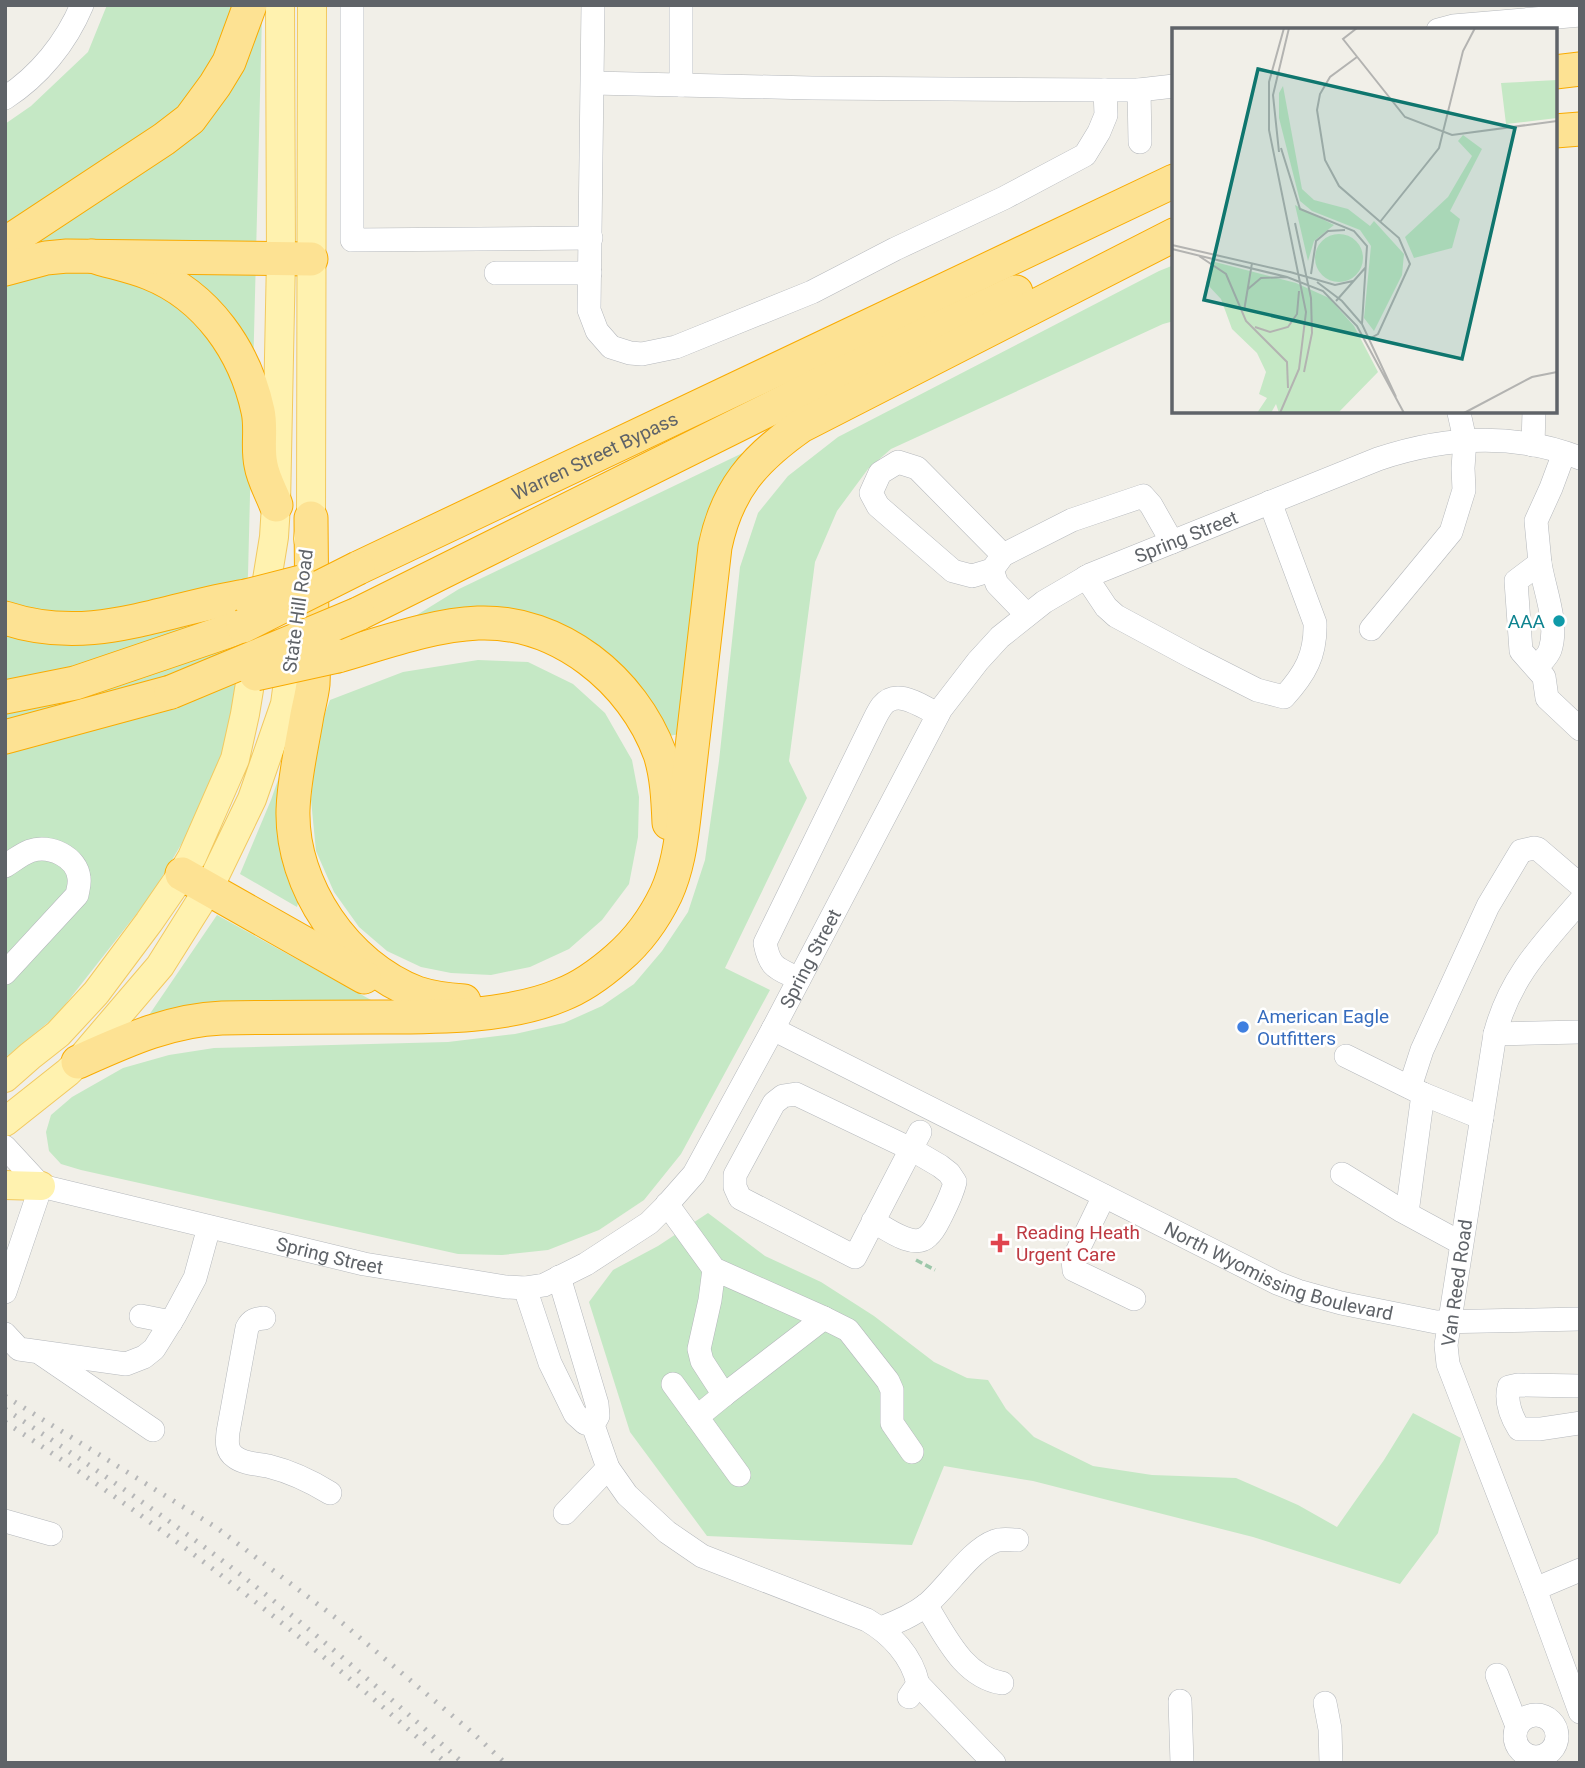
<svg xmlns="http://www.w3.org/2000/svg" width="1585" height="1768" viewBox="0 0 1585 1768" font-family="Roboto,sans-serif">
<rect width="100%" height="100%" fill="#f1efe8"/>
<!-- green -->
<path fill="#c5e8c5" d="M107 5H249L262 15 248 575 234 718 202 809 152 894 57 1015 5 1058V124L31 106 88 52Z
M1174 265V321L1163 324 891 449 868 469 837 511 815 562 789 761 807 798 725 968 770 990 681 1154 644 1200 599 1230 548 1250 502 1255 458 1254 81 1170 61 1164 49 1151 46 1132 51 1115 72 1097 123 1068 169 1055 214 1048 448 1042 515 1034 564 1023 602 1006 634 984 662 951 688 912 705 860 719 761 740 567 758 513 788 476 838 437 1159 271Z
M751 449 680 734 663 737 598 655 412 618 459 589Z
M478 660 528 662 573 684 605 713 632 760 639 797 638 837 629 884 602 920 569 949 530 967 491 975 451 973 421 967 387 951 359 927 334 892 316 851 311 800 318 732 330 700 403 672Z
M287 754 300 896 297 907 240 874 271 800Z
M217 915 382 1006 147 1018Z
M708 1213 765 1256 821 1282 874 1316 934 1362 967 1378 988 1380 1006 1409 1034 1437 1093 1466 1152 1475 1236 1478 1298 1505 1337 1527 1384 1460 1413 1413 1461 1438 1438 1533 1400 1584 1253 1537 1033 1481 944 1466 912 1545 707 1536 630 1432 589 1302 613 1270 658 1246Z"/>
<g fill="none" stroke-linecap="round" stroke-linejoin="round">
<defs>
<g id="minor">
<path d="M352 5V240L591 238"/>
<path d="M593 5 589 310 597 331 611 347 630 353 642 354 676 347 812 292 895 249 1004 198 1085 155 1099 132 1106 115 1105 90"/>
<path d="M1438 30 1453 26 1580 15"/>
<path d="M593 83 812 88 1105 90H1139L1174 86"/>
<path d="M681 85V5"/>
<path d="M1139 90 1140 142"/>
<path d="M5 98C39 76 66 43 82 5"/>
<path d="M496 273H590"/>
<path d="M1533 445 1534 411"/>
<path d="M1564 453 1551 488 1536 521 1540 563 1516 581 1521 651 1544 677 1547 698 1580 729"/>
<path d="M992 570 972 576 953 571 878 506 871 493 880 473 898 462 917 468 1003 555"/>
<path d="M1086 577 1106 607 1116 616 1194 658 1257 690 1284 697C1305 674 1316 655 1315 623L1270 502"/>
<path d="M1027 615 997 584 992 570 1003 555 1072 520 1143 496 1151 505 1172 542"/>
<path d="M1371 629 1451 532 1464 490 1463 468 1465 440 1459 413"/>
<path d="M1537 667C1541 662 1548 656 1550 650 1559 624 1544 589 1540 563"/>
<path d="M5 866C13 861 22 854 30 851 50 844 77 857 79 878 80 884 78 889 77 895L5 973"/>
<path d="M1580 901C1542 945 1510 977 1495 1034L1446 1345 1448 1364 1535 1589 1580 1712"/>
<path d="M799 979C777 968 770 969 765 943L874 720C876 716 879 710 882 706 897 687 922 707 938 714"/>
<path id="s1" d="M773 1029 1277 1283 1298 1291 1341 1303 1436 1322 1580 1319"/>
<path d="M1495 1034 1580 1032"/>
<path d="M1346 1056 1423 1094 1407 1213"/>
<path d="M1410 1087 1422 1050 1488 906 1521 851 1534 848 1538 849 1580 885"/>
<path d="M1423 1094 1482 1118"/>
<path id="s2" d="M5 1147 41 1186 364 1264 506 1287 525 1288 544 1285 586 1264 649 1223 664 1208 694 1174 773 1029 941 709 978 661 1000 637 1044 602 1090 575 1378 459C1444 437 1514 432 1580 458"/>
<path d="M1342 1174 1402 1211 1461 1243"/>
<path d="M1104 1196 1073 1260 1074 1270 1134 1299"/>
<path d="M667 1204 714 1269 710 1300 699 1349 702 1361 724 1395 824 1318 714 1269"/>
<path d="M873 1221C887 1229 914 1250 928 1236 934 1231 937 1224 940 1218 946 1206 952 1195 955 1182L949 1173 940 1166 911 1149 796 1094 783 1096 774 1103 735 1175V1187L740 1198 855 1257 911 1149 920 1132"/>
<path d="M559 1277 597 1404 598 1416 593 1425 608 1468 627 1495 667 1532 702 1556 867 1620C891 1634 912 1656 918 1684L909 1697"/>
<path d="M525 1288 550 1363 575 1414 585 1423 593 1425"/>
<path d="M5 1292 41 1186"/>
<path d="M141 1316 171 1322"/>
<path d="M264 1318C255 1319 251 1320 247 1328L228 1432C227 1441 226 1451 235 1457 244 1464 258 1464 268 1466 292 1472 309 1480 330 1493"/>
<path d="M824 1318 848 1330 888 1381 892 1390V1423L912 1452"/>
<path d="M5 1334 19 1349 126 1364 144 1357 154 1349 174 1317 195 1278 209 1227"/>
<path d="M43 1355 153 1430"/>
<path d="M673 1384 697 1417"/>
<path d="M1580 1386 1518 1385 1509 1387C1505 1402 1511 1416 1519 1429H1540L1580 1423"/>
<path d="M724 1395 697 1417 739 1475"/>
<path d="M565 1513 608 1468"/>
<path d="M5 1521 51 1534"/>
<path d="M1535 1589 1580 1570"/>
<path d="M926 1605C945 1635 963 1677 1002 1683"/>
<path d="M881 1628C897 1622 912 1616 926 1605 947 1588 970 1550 995 1541 1002 1538 1010 1540 1017 1540"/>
<path d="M1497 1675 1517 1726"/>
<path d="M918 1684 994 1763"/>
<path d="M1180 1701 1182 1763"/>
<path d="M1325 1703 1330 1729 1331 1763"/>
<circle cx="1536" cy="1736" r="21"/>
</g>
<path id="major" d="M308 539 311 518 312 5
M5 1078 30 1056 58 1034 96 993 149 922 182 874 192 857 235 759 245 714 274 537 276 505 281 258 280 5
M5 1122 68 1072 78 1062 160 966 209 888 252 799 285 704 293 645
M5 1185 41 1186"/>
<g id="highway">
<path d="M1555 72 1580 69"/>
<path d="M1555 131 1580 129"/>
<path d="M5 244 164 139 190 119 215 85 229 62 250 5"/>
<path d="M92 256C111 262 131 266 149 273 207 296 245 351 258 411 262 429 257 447 261 465 263 478 271 492 276 505"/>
<path d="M5 269 46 258 67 256 311 259"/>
<path d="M311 518C311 556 312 593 312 630 313 648 314 666 313 684 312 694 309 705 307 715 302 746 294 778 293 810 291 886 346 966 417 993 432 998 449 1000 464 1001"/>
<path id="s3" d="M358 568 1174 181"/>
<path d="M358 614 822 383 1016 292"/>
<path d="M5 618C93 647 161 609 246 596"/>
<path d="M338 656C383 643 432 625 478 623 559 620 633 680 660 754 667 776 668 800 669 823"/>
<path d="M5 697 75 683 243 626"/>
<path d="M5 737 171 692"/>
<path d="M182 874 364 977"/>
<path d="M78 1062C125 1041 170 1020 222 1018 275 1017 329 1017 382 1017 438 1017 509 1017 561 995 582 987 601 973 618 958 639 940 654 919 666 894 677 870 681 843 684 817L715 547C727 489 754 459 801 426L1174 235"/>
</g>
</defs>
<!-- minor casing -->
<use href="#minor" stroke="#b5b8bc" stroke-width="24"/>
<!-- major casing -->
<use href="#major" stroke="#f2c960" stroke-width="30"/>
<!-- highway casing -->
<use href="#highway" stroke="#f9ab00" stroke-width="35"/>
<!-- path -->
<path stroke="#9cc7a9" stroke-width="3.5" stroke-dasharray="7 3.5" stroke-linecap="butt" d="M916 1260 935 1270"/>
<!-- minor -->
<use href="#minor" stroke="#fff" stroke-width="23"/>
<!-- major -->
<use href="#major" stroke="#fff2af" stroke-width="28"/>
<!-- highway -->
<use href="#highway" stroke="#fde293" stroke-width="33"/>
<!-- rail -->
<path stroke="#b6b7b8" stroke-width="5" stroke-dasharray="2 9" stroke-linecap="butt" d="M5 1396 217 1528 340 1621 474 1734 505 1763
M5 1409C78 1457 150 1506 219 1558 303 1622 384 1692 463 1763
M5 1422C161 1524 308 1638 446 1763"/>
<defs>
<path id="highway-bridge" d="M246 596 301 582
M243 626 358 568
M256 674 338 656
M171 692 358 614"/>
</defs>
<!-- highway-bridge casing -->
<use href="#highway-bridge" stroke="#f9ab00" stroke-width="35" stroke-linecap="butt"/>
<!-- highway-bridge -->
<use href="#highway-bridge" stroke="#fde293" stroke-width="33"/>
</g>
<!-- markers -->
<circle fill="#0f9aa8" stroke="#fff" stroke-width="2.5" cx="1559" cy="621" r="7"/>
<circle fill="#3f7fe0" stroke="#fff" stroke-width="2.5" cx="1243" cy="1027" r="7"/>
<path fill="#e0444e" stroke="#fff" stroke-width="2.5" d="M996.5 1232.5h7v7h7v7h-7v7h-7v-7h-7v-7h7z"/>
<g text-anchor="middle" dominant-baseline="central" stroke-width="5" stroke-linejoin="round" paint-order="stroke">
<!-- street labels -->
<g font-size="19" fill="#5f6368" stroke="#fff">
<text stroke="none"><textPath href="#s3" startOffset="262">Warren Street Bypass</textPath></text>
<text stroke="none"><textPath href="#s2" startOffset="1589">Spring Street</textPath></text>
<text transform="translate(298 611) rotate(-82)">State Hill Road</text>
<text stroke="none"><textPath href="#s2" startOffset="1001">Spring Street</textPath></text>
<text stroke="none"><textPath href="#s2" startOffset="350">Spring Street</textPath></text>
<text stroke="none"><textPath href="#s1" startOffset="562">North Wyomissing Boulevard</textPath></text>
<text transform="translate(1457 1283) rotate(-82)">Van Reed Road</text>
</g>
<!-- culture labels -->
<g font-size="19" fill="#0d838f" stroke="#fff" text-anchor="end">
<text x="1545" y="621">AAA</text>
</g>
<!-- shop labels -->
<g font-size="19" fill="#366cbe" stroke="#fff" text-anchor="start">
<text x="1257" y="1016">American Eagle<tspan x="1257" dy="22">Outfitters</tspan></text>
</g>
<!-- health labels -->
<g font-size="19" fill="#be3a42" stroke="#fff" text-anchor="start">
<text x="1016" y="1232">Reading Heath<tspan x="1016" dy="22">Urgent Care</tspan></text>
</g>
</g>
<!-- overview -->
<g transform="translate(1172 28)">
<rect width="385" height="385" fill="#f1efe8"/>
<path d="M385 52V90L334 96 329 55ZM111 58 130 161 142 172 176 181 198 198 202 193 232 226 230 247 202 303 192 290 199 218 188 202 140 183 128 173 107 90V65ZM291 107 310 121 278 183 288 191 280 220 242 230 233 209 276 169 300 128 286 113ZM123 177 162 197 142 213 136 233ZM143 230a24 24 0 1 1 48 0a24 24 0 1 1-48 0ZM43 234 124 255 157 270 182 298 206 344 166 385H107L104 376 99 385H85L95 370 87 366 94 344 85 325 60 301 49 271 34 255Z" fill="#c5e8c5"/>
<path fill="none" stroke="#b3b3b1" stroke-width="2" d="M185 0 171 11 233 89 280 107 385 93M185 29 158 49 148 66 145 82 153 132 167 158 227 210 238 236 206 306 197 311M109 120 128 181 182 203 195 218 190 296M107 124 101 67 117 0M208 194 267 120 291 23 303 0M123 195 139 270 140 305 132 344M0 217 122 245M0 221 115 249 151 263 185 298 232 385M27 228 54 246 74 293 115 334 116 360M118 244 163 257 181 253M139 246 144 213 156 203 173 202M145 254 170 273 190 296 224 369M76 261 89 250 115 249M164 273 194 239M72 283 80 235M83 299 98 304 116 299 125 286 127 263M108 385 127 341 134 284 97 102V54L112 0M292 385 360 349 385 344"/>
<path fill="#0f766e" fill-opacity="0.15" stroke="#0f766e" stroke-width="3.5" d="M86 41 343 100 290 331 32 272Z"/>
<rect width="385" height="385" fill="none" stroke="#5f6368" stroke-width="3.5"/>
</g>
<!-- border -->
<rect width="1585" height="1768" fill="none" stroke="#5f6368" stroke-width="14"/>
</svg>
